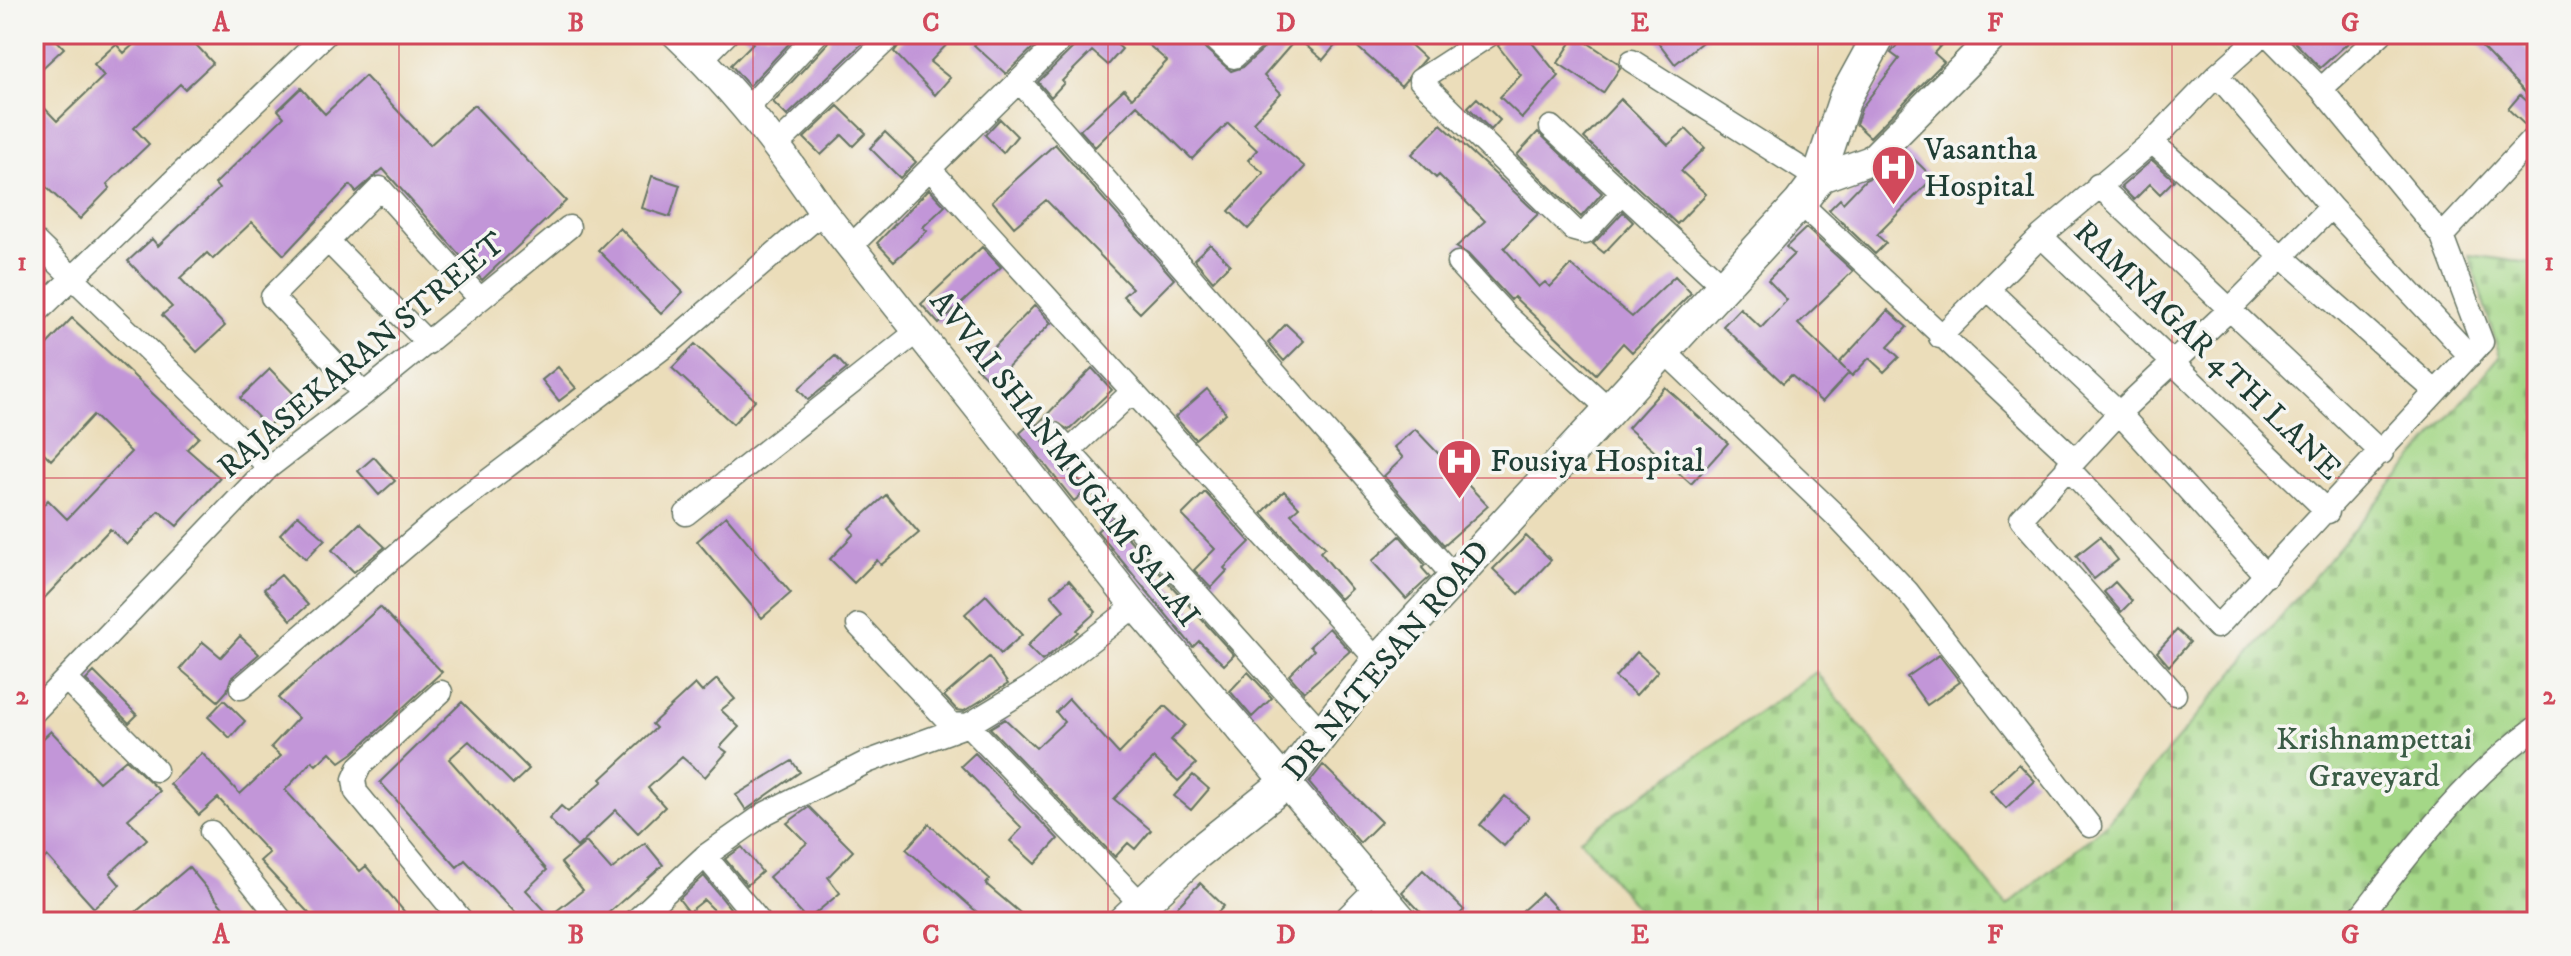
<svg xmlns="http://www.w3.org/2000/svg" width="2571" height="956" viewBox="0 0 2571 956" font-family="'IM FELL DW Pica',serif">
<defs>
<pattern id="cemetery-stones" width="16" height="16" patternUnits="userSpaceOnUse" patternTransform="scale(2)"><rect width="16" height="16" fill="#a4d787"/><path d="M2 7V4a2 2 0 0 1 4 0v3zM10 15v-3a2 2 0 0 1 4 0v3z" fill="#8db975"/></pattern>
</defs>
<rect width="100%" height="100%" fill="#f6f6f2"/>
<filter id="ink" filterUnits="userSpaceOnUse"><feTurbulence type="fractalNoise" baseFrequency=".0125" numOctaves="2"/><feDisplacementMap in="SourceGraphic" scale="16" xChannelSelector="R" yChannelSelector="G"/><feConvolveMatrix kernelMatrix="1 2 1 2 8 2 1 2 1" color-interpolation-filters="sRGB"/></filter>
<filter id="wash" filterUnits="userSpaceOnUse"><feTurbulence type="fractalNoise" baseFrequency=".006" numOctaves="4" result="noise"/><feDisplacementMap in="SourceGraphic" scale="32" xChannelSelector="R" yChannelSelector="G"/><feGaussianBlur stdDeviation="1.8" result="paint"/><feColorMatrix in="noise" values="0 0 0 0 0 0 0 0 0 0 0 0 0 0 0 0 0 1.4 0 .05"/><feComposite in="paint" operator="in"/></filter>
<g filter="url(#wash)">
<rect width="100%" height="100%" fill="#ebddba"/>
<!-- cemetery -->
<path fill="url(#cemetery-stones)" stroke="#628a5e" stroke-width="2" d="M2469 255 2537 264V922H1648L1580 839 1816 672 2007 906 2108 822 2500 356Z"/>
<g id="blocks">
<!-- building -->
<path fill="#c296d8" d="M34 34H51L64 48 34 76Z
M145 34H186L213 63 185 89 180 84 134 128 149 144 107 184 110 188 80 219 44 185 34 195V97L57 121 104 76 94 64 116 44 124 53Z
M743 34H798L749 86 731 65 753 43Z
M831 34H872L787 116 773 102 827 44Z
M907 34H957L930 62 950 78 935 95 894 52Z
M985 34H1045L1046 35 1006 74 974 45Z
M1081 34H1109L1107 36 1122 49 1108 65 1092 51 1062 81 1064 83 1051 97 1038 82 1077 44Z
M1136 34H1196L1200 44 1231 71 1243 67 1269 44 1274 34H1399L1425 58 1401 86 1344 35 1323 60 1297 38 1264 76 1281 93 1253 122 1305 167 1248 229 1229 211 1264 173 1248 160 1257 150 1228 123 1192 159 1137 105 1095 147 1080 130 1124 89 1132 98 1167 61Z
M1505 34H1525L1559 76 1522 118 1500 97 1521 75 1498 46Z
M1652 34H1712L1675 64Z
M1905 34H1951L1934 53 1944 62 1870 137 1856 124 1862 107 1899 59 1891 53Z
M2287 34H2358L2320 68Z
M2469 34H2511L2537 60V105Z
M1576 35 1618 63 1620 68 1603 93 1558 63Z
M365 76 430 145 474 105 566 201 482 280 383 169 356 192 350 185 284 255 252 222 213 259 207 253 180 278 225 326 197 352 162 315 172 307 128 261 152 239 158 246 219 189 215 184 284 117 278 110 301 88 325 114Z
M2520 95 2537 110V118L2526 126 2508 109Z
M1477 98 1500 120 1491 130 1468 107Z
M1621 99 1668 145 1686 129 1705 148 1681 171 1706 194 1677 224 1584 138Z
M838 106 866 133 853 146 842 135 821 155 804 138Z
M1000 119 1017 136 1003 153 985 135Z
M1441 124 1538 214 1504 248 1539 287 1545 282 1550 287 1571 265 1632 317 1675 276 1691 293 1632 352 1623 343 1596 374 1514 297 1511 300 1468 254 1456 247 1485 221 1439 175 1436 178 1412 154Z
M885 132 916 162 900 178 870 148Z
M1538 132 1602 193 1581 217 1517 155Z
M1055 144 1174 279 1140 313 1123 296 1132 288 1046 200 1014 227 992 201Z
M1905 150 1933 178 1877 235 1886 243 1875 254 1829 210 1840 199 1843 203 1865 180 1883 172Z
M2152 160 2174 180 2160 194 2150 184 2134 200 2121 187Z
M652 176 680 185 670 217 642 208Z
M929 189 945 206 923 227 927 231 894 261 877 243Z
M1623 212 1633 222 1604 253 1593 244Z
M620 228 683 292 661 314 598 250Z
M1806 228 1853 271 1798 324 1849 373 1822 402 1791 375 1783 383 1723 326 1740 308 1761 328 1787 300 1768 280 1794 254 1786 247Z
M1210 244 1230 264 1213 281 1194 259Z
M982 247 1001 267 939 324 921 304Z
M1035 305 1051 323 992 383 975 367Z
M1888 310 1907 327 1888 347 1899 357 1884 372 1869 358 1852 376 1839 363Z
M72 318 199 437 187 449 220 478 177 526 159 511 127 545 110 529 34 609V515L48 500 67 519 131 452 93 415 51 460 34 443V358Z
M1286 324 1304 341 1284 361 1268 343Z
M695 344 755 400 733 424 672 368Z
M835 356 847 369 808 400 798 389Z
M558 367 576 388 559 401 542 380Z
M1092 368 1112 390 1069 430 1052 420 1041 430 1044 443 1086 491 1074 501 1020 433 1033 421 1037 425Z
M270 369 298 398 267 427 240 398Z
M1665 387 1728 443 1691 484 1628 428Z
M1207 389 1226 413 1195 439 1175 417Z
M1415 429 1488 506 1444 545 1384 476 1403 458 1394 447Z
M374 457 395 481 379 495 358 471Z
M1284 491 1299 507 1291 514 1325 547 1320 552 1351 589 1340 599 1262 513Z
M1205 492 1250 542 1224 568 1227 571 1211 588 1194 570 1215 549 1182 515Z
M886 495 919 533 881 565 877 560 854 583 830 559 854 534 849 528Z
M298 515 325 539 306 559 280 534Z
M726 516 791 593 762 618 697 541Z
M1111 519 1234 655 1224 665 1199 641 1193 647 1097 531Z
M360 523 385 547 354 572 332 550Z
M1400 536 1425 565 1422 568 1430 577 1406 599 1372 561Z
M1526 536 1551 560 1519 594 1493 569Z
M2100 537 2118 560 2094 579 2076 556Z
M281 575 308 605 291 620 264 589Z
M1069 580 1096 612 1076 630 1078 632 1042 661 1027 646 1064 610 1051 595Z
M2115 582 2132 601 2121 612 2104 592Z
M986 595 1022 635 1001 654 965 614Z
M380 607 442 672 353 753 340 762 330 752 316 765 312 761 285 790 360 871 366 866 413 922H317L260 861 269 853 218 798 199 815 170 784 202 753 240 794 281 756 271 747 298 718 278 698Z
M1329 628 1350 651 1304 692 1289 675 1314 650 1310 646Z
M2177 630 2190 642 2169 666 2157 652Z
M240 636 259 654 231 678 227 691 218 701 180 669 203 642 221 657Z
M1637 652 1658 671 1636 695 1615 677Z
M1939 655 1960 682 1927 705 1907 677Z
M989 657 1008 684 964 711 957 710 944 696Z
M94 672 137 715 129 723 86 680Z
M1248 672 1272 698 1252 717 1230 691Z
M717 679 735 699 721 710 739 727 720 747 727 752 705 777 682 757 648 788 665 807 638 833 616 810 577 847 549 819 561 806 568 812 603 781 601 779 656 728 652 724 695 684 702 692Z
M1069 699 1119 754 1165 706 1185 725 1171 740 1196 764 1178 781 1154 758 1114 799 1151 830 1135 849 1128 843 1115 857 990 728 1005 719 1036 748 1064 722 1056 712Z
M224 700 245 721 230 738 208 717Z
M462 702 529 769 513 784 469 741 449 759 547 870 526 890 550 916 583 890 561 863 586 842 611 870 645 843 663 865 598 922H524L465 860 457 867 380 782Z
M51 731 99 782 126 759 160 791 128 819 147 839 110 873 120 885 94 908 47 856 34 868V747Z
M975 753 1058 839 1035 864 1010 841 1022 828 961 766Z
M792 761 800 772 746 810 736 795Z
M2019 764 2035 781 2006 808 1990 791Z
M1323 765 1381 822 1360 843 1309 783Z
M1193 775 1209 789 1191 810 1174 796Z
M1505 796 1529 817 1504 846 1480 825Z
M809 807 853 851 828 877 840 893 807 920 769 877 807 843 787 823Z
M929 824 990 879 986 884 1031 922H988L906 849Z
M742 847 762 872 747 885 725 859Z
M189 867 235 922H124Z
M1423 870 1464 910 1452 922H1430L1402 892Z
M704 876 730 908 721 917 704 900 689 912 679 899Z
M1200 883 1224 906 1209 922H1163Z
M1542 893 1569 922H1510Z"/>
</g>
</g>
<g filter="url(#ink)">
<use href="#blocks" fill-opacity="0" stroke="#667563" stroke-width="2"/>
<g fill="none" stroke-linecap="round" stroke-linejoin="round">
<defs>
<path id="minor" d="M1210 34 1234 57 1260 34
M1491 34 1420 80 1574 230 1585 233 1621 193
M703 58 727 34
M1632 61 1818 179
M2217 75 2331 207 2470 356
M1019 81 1454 577
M2321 89 2381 34
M747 109 817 34
M1551 127 1725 288
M2152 142 2435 391
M778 144 893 34
M931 170 1378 661
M2098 185 2382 453
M1800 203 2074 459
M2041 236 2328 512
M2442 236 2537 134
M34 240 269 467
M328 241 428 343
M851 246 1067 34
M1458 263 1505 314 1610 410
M1988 289 2119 413 2266 576
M34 315 326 34
M1940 337 2041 236 2152 142 2217 75 2263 34
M1665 352 1834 514 1907 591 2090 826
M364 394 272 297 380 188 480 299
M1054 434 1324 735
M1069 451 1132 392
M2067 467 2217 627 2482 342 2442 236 2321 89 2267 34
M686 514 919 330
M858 625 951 724 968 725 1143 906
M68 681 156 770
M241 688 444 514 676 338 823 212
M441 692 360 766 354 779 356 792 463 922
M2175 694 2021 519 2119 413 2228 311 2331 207
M34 712 269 467 364 394 569 227
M211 832 283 922
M705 856 760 922
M634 922 705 856 766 813 867 762 968 725 1034 685 1135 606
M1342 922 1375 889
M2356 922C2409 854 2466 777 2537 727"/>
<path id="tertiary" d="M676 34C733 88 780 147 823 212L1135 606 1405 922
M1818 179 1871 160 1996 34"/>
<path id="secondary" d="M1123 922 1196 854 1284 784 1378 661 1800 203 1818 179 1845 98 1880 34"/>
</defs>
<!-- minor casing -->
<use href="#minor" stroke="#667563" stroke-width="25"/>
<!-- tertiary casing -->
<use href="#tertiary" stroke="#667563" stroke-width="31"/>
<!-- secondary casing -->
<use href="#secondary" stroke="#667563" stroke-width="35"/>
<!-- minor -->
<use href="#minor" stroke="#fff" stroke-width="22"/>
<!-- tertiary -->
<use href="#tertiary" stroke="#fff" stroke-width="28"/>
<!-- secondary -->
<use href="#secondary" stroke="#fff" stroke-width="32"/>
</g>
</g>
<!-- grid -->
<path fill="none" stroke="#d1495b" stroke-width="2" stroke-opacity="0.55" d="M399 34V922M753 34V922M1108 34V922M1463 34V922M1818 34V922M2172 34V922M34 478H2537"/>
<!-- icons -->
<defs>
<symbol id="hospital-pin" viewBox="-11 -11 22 30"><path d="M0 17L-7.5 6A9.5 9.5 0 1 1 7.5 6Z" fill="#d1495b" stroke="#f6f6f2"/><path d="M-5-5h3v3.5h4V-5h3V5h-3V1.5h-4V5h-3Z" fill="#fff"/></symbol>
</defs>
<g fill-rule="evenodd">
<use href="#hospital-pin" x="1868" y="142" width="51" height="69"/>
<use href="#hospital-pin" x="1434" y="436" width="51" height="69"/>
</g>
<g text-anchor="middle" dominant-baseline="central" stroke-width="7" stroke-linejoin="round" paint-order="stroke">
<!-- poi labels -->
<g font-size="32" fill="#1f3d34" stroke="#f6f6f2" text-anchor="start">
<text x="1924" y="150">Vasantha<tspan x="1924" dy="37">Hospital</tspan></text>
<text x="1490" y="462">Fousiya Hospital</text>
</g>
<!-- street labels -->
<g font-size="32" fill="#1f3d34" stroke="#f6f6f2">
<text transform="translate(2207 351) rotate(44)">RAMNAGAR 4TH LANE</text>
<text transform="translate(362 356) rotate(-40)">RAJASEKARAN STREET</text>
<text transform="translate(1064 459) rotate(52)">AVVAI SHANMUGAM SALAI</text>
<text transform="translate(1387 661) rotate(-50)">DR NATESAN ROAD</text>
</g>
<!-- park labels -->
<g font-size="32" fill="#3a5c45" stroke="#f6f6f2">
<text x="2374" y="740">Krishnampettai<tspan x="2374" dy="37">Graveyard</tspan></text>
</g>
</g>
<!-- margin -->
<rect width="2571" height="956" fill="none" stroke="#f6f6f2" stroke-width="88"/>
<rect x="44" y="44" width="2483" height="868" fill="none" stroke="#d1495b" stroke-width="3"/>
<g font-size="26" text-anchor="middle" font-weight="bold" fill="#d1495b">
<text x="221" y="31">A</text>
<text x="576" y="31">B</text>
<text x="931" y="31">C</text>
<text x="1286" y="31">D</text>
<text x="1640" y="31">E</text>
<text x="1995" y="31">F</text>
<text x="2350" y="31">G</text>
<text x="22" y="270">1</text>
<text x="2549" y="270">1</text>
<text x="22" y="704">2</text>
<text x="2549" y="704">2</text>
<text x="221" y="943">A</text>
<text x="576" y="943">B</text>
<text x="931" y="943">C</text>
<text x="1286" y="943">D</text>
<text x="1640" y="943">E</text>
<text x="1995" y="943">F</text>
<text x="2350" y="943">G</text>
</g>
</svg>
